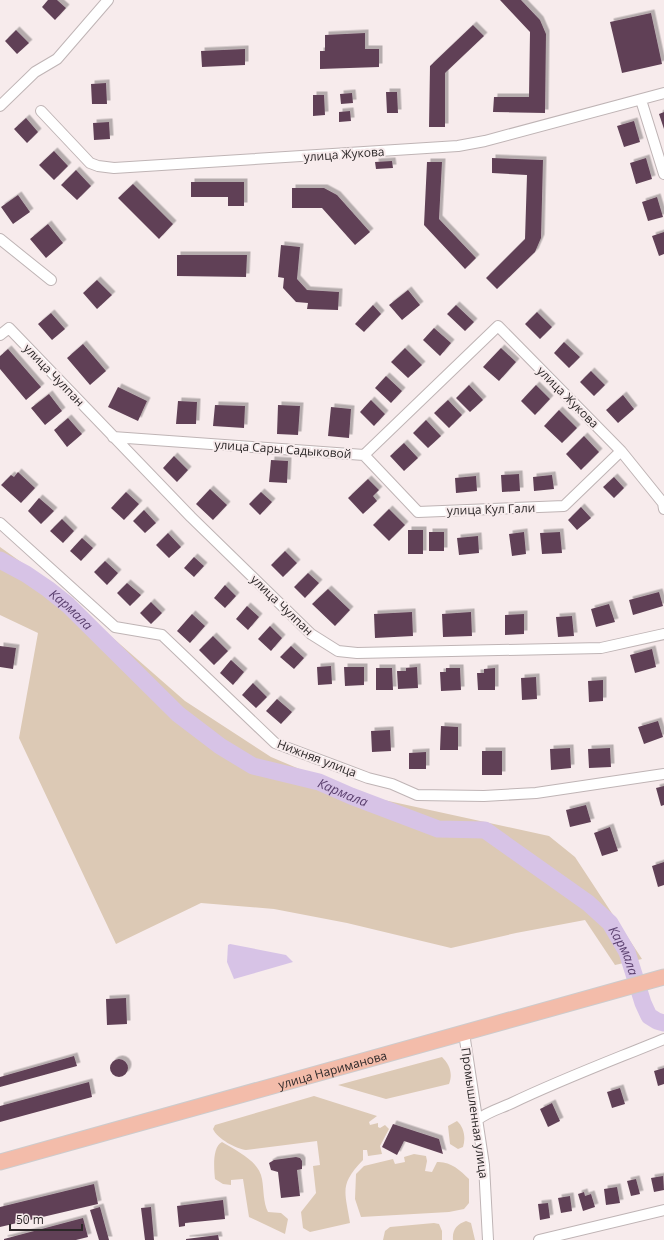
<svg xmlns="http://www.w3.org/2000/svg" width="664" height="1240" viewBox="0 0 664 1240" font-family="'Open Sans',sans-serif">
<defs>
<filter id="shadow"><feDropShadow dx="3.5" dy="-3.5" stdDeviation="0" flood-color="#0004"/></filter>
</defs>
<rect width="100%" height="100%" fill="#f7ebec"/>
<!-- green -->
<path fill="#dcc9b5" d="M0 547 49 582 185 701 271 757 361 795 549 836 575 857 642 959 615 965 585 920 516 933 451 948 347 923 274 909 201 903 116 944 19 738 38 633 0 615Z
M442 1057C450 1065 453 1074 449 1084L386 1099 338 1085Z
M314 1096 377 1116 369 1122 370 1125 378 1123V1127L380 1128 385 1125 389 1129 380 1146 382 1154 368 1156 367 1150H363V1160C339 1185 345 1191 350 1223L310 1232 303 1228 301 1212 316 1193 313 1166 320 1165 317 1141 246 1150C237 1149 217 1139 213 1129L215 1125Z
M457 1121C464 1127 466 1138 463 1147L458 1149 450 1144 448 1126Z
M222 1142C237 1151 259 1161 262 1179 264 1190 263 1202 268 1212L281 1213 288 1219 285 1234 249 1217 243 1179 231 1180V1185L223 1184 215 1179C214 1169 212 1147 222 1142Z
M414 1154 426 1156 427 1161 425 1171 432 1172 437 1162C450 1161 460 1170 469 1179V1203L464 1209 449 1212 361 1217 355 1199 356 1174 364 1166 393 1159 395 1164 405 1162 404 1157Z
M466 1221 471 1223 475 1240H453C452 1230 457 1224 466 1221Z
M434 1223 439 1224 442 1231V1240H383L385 1231 390 1227Z"/>
<!-- water -->
<path fill="#d7c3e6" d="M230 944 286 955 293 962 234 979 227 962 228 945Z"/>
<g fill="none" stroke-linecap="round" stroke-linejoin="round">
<!-- river -->
<path stroke="#d7c3e6" stroke-width="17" id="s1" d="M0 560 26 574 48 589 68 605 178 714 220 746 253 766 319 782 351 796 438 829 485 830 588 903 610 923 627 952 643 1003 649 1016 657 1021 664 1023"/>
</g>
<!-- building -->
<path fill="#604156" filter="url(#shadow)" d="M48 0H57L66 8 55 20 42 7Z
M500 0H521L540 20 546 34 545 113 493 112 494 97H529L530 32Z
M651 13 662 64 622 73 610 22Z
M473 25 484 36 445 73V127H429L430 66Z
M16 30 29 43 17 54 5 41Z
M365 33V49H379V67L320 69V51H325V35Z
M245 49V65L202 67 201 51Z
M106 83 107 104H92L91 84Z
M386 92H397L398 113H387Z
M352 93 353 103 341 104 340 94Z
M313 95H324L325 115 313 116Z
M350 111 351 121 339 122V112Z
M664 112V129L659 114Z
M26 118 38 132 27 143 14 129Z
M634 121 640 142 624 147 617 126Z
M109 122 110 139 94 140 93 123Z
M54 151 68 166 54 180 39 165Z
M492 158 543 160 541 238 535 252 497 289 486 278 525 239 527 175 492 173Z
M646 158 652 179 636 184 630 163Z
M392 161 393 168 376 169 375 162Z
M427 162H442L439 219 476 258 465 269 424 225Z
M76 170 91 186 77 200 61 185Z
M191 182H244V206H228V197H191Z
M133 184 173 224 159 239 118 198Z
M292 188H324L337 195 370 232 355 245 322 208H292Z
M18 195 30 212 13 224 1 207Z
M657 197 663 217 648 221 642 202Z
M48 224 63 243 46 258 30 239Z
M664 232V254L659 256 652 236Z
M281 245 300 247 297 279 307 290 339 292 338 310 307 309 308 303 296 302 283 288 284 278 278 277Z
M177 255H247L246 277 177 276Z
M97 280 112 295 97 309 83 293Z
M408 290 420 305 402 320 389 305Z
M373 305 381 314 364 332 355 324Z
M456 305 474 322 465 331 447 314Z
M537 312 552 327 540 339 525 324Z
M51 313 65 329 52 340 38 324Z
M434 328 451 343 440 356 423 340Z
M564 342 580 357 569 368 554 353Z
M83 344 106 371 90 385 67 358Z
M405 348 422 365 408 378 391 362Z
M501 348 516 362 499 381 483 367Z
M8 349 41 387 26 400 0 369V356Z
M591 371 605 385 594 396 580 382Z
M386 376 402 391 391 403 375 388Z
M469 385 483 400 470 412 456 398Z
M536 385 550 399 535 415 521 401Z
M118 387 147 401 138 421 108 407Z
M49 394 62 411 45 425 31 408Z
M623 395 634 409 618 423 606 410Z
M371 400 385 414 374 426 360 412Z
M448 400 462 415 449 428 434 413Z
M178 401 197 402 196 424H176Z
M215 405 245 406 244 428 213 426Z
M278 405 300 406 298 435 277 434Z
M331 407 351 409 349 438 328 436Z
M559 410 577 428 562 443 544 426Z
M68 418 82 434 67 447 54 430Z
M426 420 441 436 428 448 413 433Z
M584 436 599 452 581 470 566 454Z
M404 443 418 458 404 471 390 456Z
M174 456 188 470 177 482 163 468Z
M271 460 288 461 287 483 269 482Z
M18 472 35 488 21 503 1 485 11 475 14 477Z
M519 474 520 491 502 492 501 475Z
M552 475 554 489 534 491 533 477Z
M476 476 477 491 456 493 455 478Z
M614 477 624 488 614 498 603 487Z
M368 479 379 490 373 496 377 501 363 514 348 498Z
M210 489 227 505 213 520 196 504Z
M126 492 139 504 124 520 111 508Z
M261 492 272 502 260 515 249 504Z
M39 498 54 511 41 524 28 511Z
M581 507 591 518 577 530 568 520Z
M389 509 405 525 389 541 373 525Z
M144 510 156 523 145 533 133 521Z
M62 519 74 531 63 543 50 531Z
M408 530H423V554H408Z
M429 532H444V551H429Z
M524 532 526 554 512 556 509 534Z
M560 532 562 553 542 554 540 533Z
M168 533 181 547 169 558 156 545Z
M478 536 479 553 459 555 457 538Z
M82 538 93 548 81 561 70 551Z
M285 551 297 563 283 577 271 565Z
M194 557 204 566 194 577 184 568Z
M105 561 118 573 107 585 94 572Z
M308 573 319 583 305 598 294 587Z
M127 583 141 595 130 606 117 593Z
M225 585 236 596 225 608 214 598Z
M328 589 350 610 335 626 312 604Z
M659 592 663 606 633 615 629 600Z
M151 602 162 613 151 624 140 613Z
M609 604 615 622 596 627 591 609Z
M247 606 259 617 248 630 236 619Z
M412 612 413 636 375 638 374 614Z
M471 612 472 636 443 637 442 614Z
M192 614 205 626 190 643 177 631Z
M524 614V634L505 635V615Z
M572 616 574 636 558 637 556 617Z
M270 626 282 638 271 651 258 639Z
M213 636 228 651 214 665 199 650Z
M0 646 16 648 13 669 0 667Z
M291 646 304 658 294 669 280 657Z
M652 649 656 667 635 673 630 655Z
M231 660 244 672 233 685 220 673Z
M331 666 332 684 318 685 317 667Z
M344 667H364V685L345 686Z
M417 667 418 688 398 689 397 671H406V668Z
M376 668H392L393 690H376Z
M446 668H460L461 690 441 691 440 672H446Z
M495 668V690H478L477 673H484V669Z
M536 677 537 699 522 700 521 678Z
M603 680V701L589 702 588 681Z
M253 683 267 697 256 708 242 695Z
M277 699 292 712 281 724 266 711Z
M658 721 663 737 644 744 638 727Z
M441 726 458 727V750H440Z
M390 730 391 751 372 752 371 731Z
M570 748 571 768 551 770 550 749Z
M610 748 611 767 589 768 588 749Z
M482 751H502V775H482Z
M426 752V769H409V753Z
M664 786V805L661 806 656 788Z
M586 805 591 822 570 827 566 810Z
M610 827 618 851 602 856 594 833Z
M664 862V885L658 887 652 866Z
M126 998 127 1024 107 1025 106 999Z
M74 1056 77 1066 0 1087V1077Z
M110 1068a9 9 0 1 1 18 0a9 9 0 1 1-18 0Z
M664 1068V1084L658 1086 654 1071Z
M89 1082 92 1097 0 1122V1106Z
M620 1088 625 1104 612 1108 607 1092Z
M552 1103 560 1121 548 1127 540 1109Z
M393 1124 439 1139 443 1154 404 1141 397 1155 382 1147Z
M296 1157 300 1158 302 1161V1169L297 1170 300 1196 281 1198 278 1172 271 1170 269 1163 274 1160Z
M663 1176 664 1190 654 1192 651 1178Z
M636 1179 640 1194 631 1196 627 1181Z
M94 1184 98 1204 0 1227V1207Z
M617 1187 620 1203 606 1205 604 1189Z
M584 1192 585 1196 591 1194 595 1207 583 1211 578 1194Z
M570 1196 572 1211 561 1213 558 1198Z
M223 1200 225 1219 185 1223V1226L179 1227 177 1206Z
M548 1203 550 1218 540 1220 538 1204Z
M100 1207 109 1240H99L90 1210Z
M151 1207 154 1240H145L141 1208Z
M83 1218 88 1237 76 1240H4V1239Z
M218 1235 219 1240H186V1239Z"/>
<g fill="none" stroke-linecap="round" stroke-linejoin="round">
<defs>
<path id="minor" d="M641 100 664 174
M0 106 35 72 57 59 108 0
M41 111 90 163 98 166 114 168 458 146 485 141 664 93
M0 239 51 280
M0 335 9 328 191 517 311 634 338 651 357 653 601 648 664 634
M113 437 364 455 498 326 621 451 663 503 664 509
M364 455 418 512 564 506 621 451
M0 523 115 627 162 635 275 743 368 778 392 784 417 795 484 796 536 793 664 774
M464 1033 484 1165 488 1240
M477 1120C489 1111 499 1109 512 1103 562 1079 613 1060 664 1039
M539 1240 664 1210"/>
<g id="primary">
<path id="s2" d="M0 1162 664 977"/>
</g>
</defs>
<!-- minor casing -->
<use href="#minor" stroke="#bfb4b5" stroke-width="12"/>
<!-- primary casing -->
<use href="#primary" stroke="#cdcbcc" stroke-width="17"/>
<!-- minor -->
<use href="#minor" stroke="#fff" stroke-width="10"/>
<!-- primary -->
<use href="#primary" stroke="#f3bcaa" stroke-width="15"/>
</g>
<g text-anchor="middle" dominant-baseline="central" stroke-width="4" stroke-linejoin="round" paint-order="stroke">
<!-- street labels -->
<g font-size="12" fill="#2d2829" stroke="#f7ebec">
<text transform="translate(344 154) rotate(-4)">улица Жукова</text>
<text transform="translate(54 375) rotate(46)">улица Чулпан</text>
<text transform="translate(568 397) rotate(45)">улица Жукова</text>
<text transform="translate(283 449) rotate(4)">улица Сары Садыковой</text>
<text transform="translate(491 509) rotate(-2)">улица Кул Гали</text>
<text transform="translate(282 605) rotate(44)">улица Чулпан</text>
<text transform="translate(317 758) rotate(21)">Нижняя улица</text>
<text stroke="none"><textPath href="#s2" startOffset="345">улица Нариманова</textPath></text>
<text transform="translate(475 1113) rotate(82)">Промышленная улица</text>
</g>
<!-- water labels -->
<g font-size="13" font-style="italic" fill="#5b406f" stroke="#f7ebec">
<text stroke="none"><textPath href="#s1" startOffset="87">Кармала</textPath></text>
<text stroke="none"><textPath href="#s1" startOffset="422">Кармала</textPath></text>
<text stroke="none"><textPath href="#s1" startOffset="758">Кармала</textPath></text>
</g>
</g>
<!-- scale -->
<path d="M10 1224v6h72v-6" fill="none" stroke="#2d2829" stroke-width="2"/>
<text x="16" y="1224" font-size="12" fill="#2d2829" stroke="#f7ebec" stroke-width="3" paint-order="stroke">50 m</text>
</svg>
